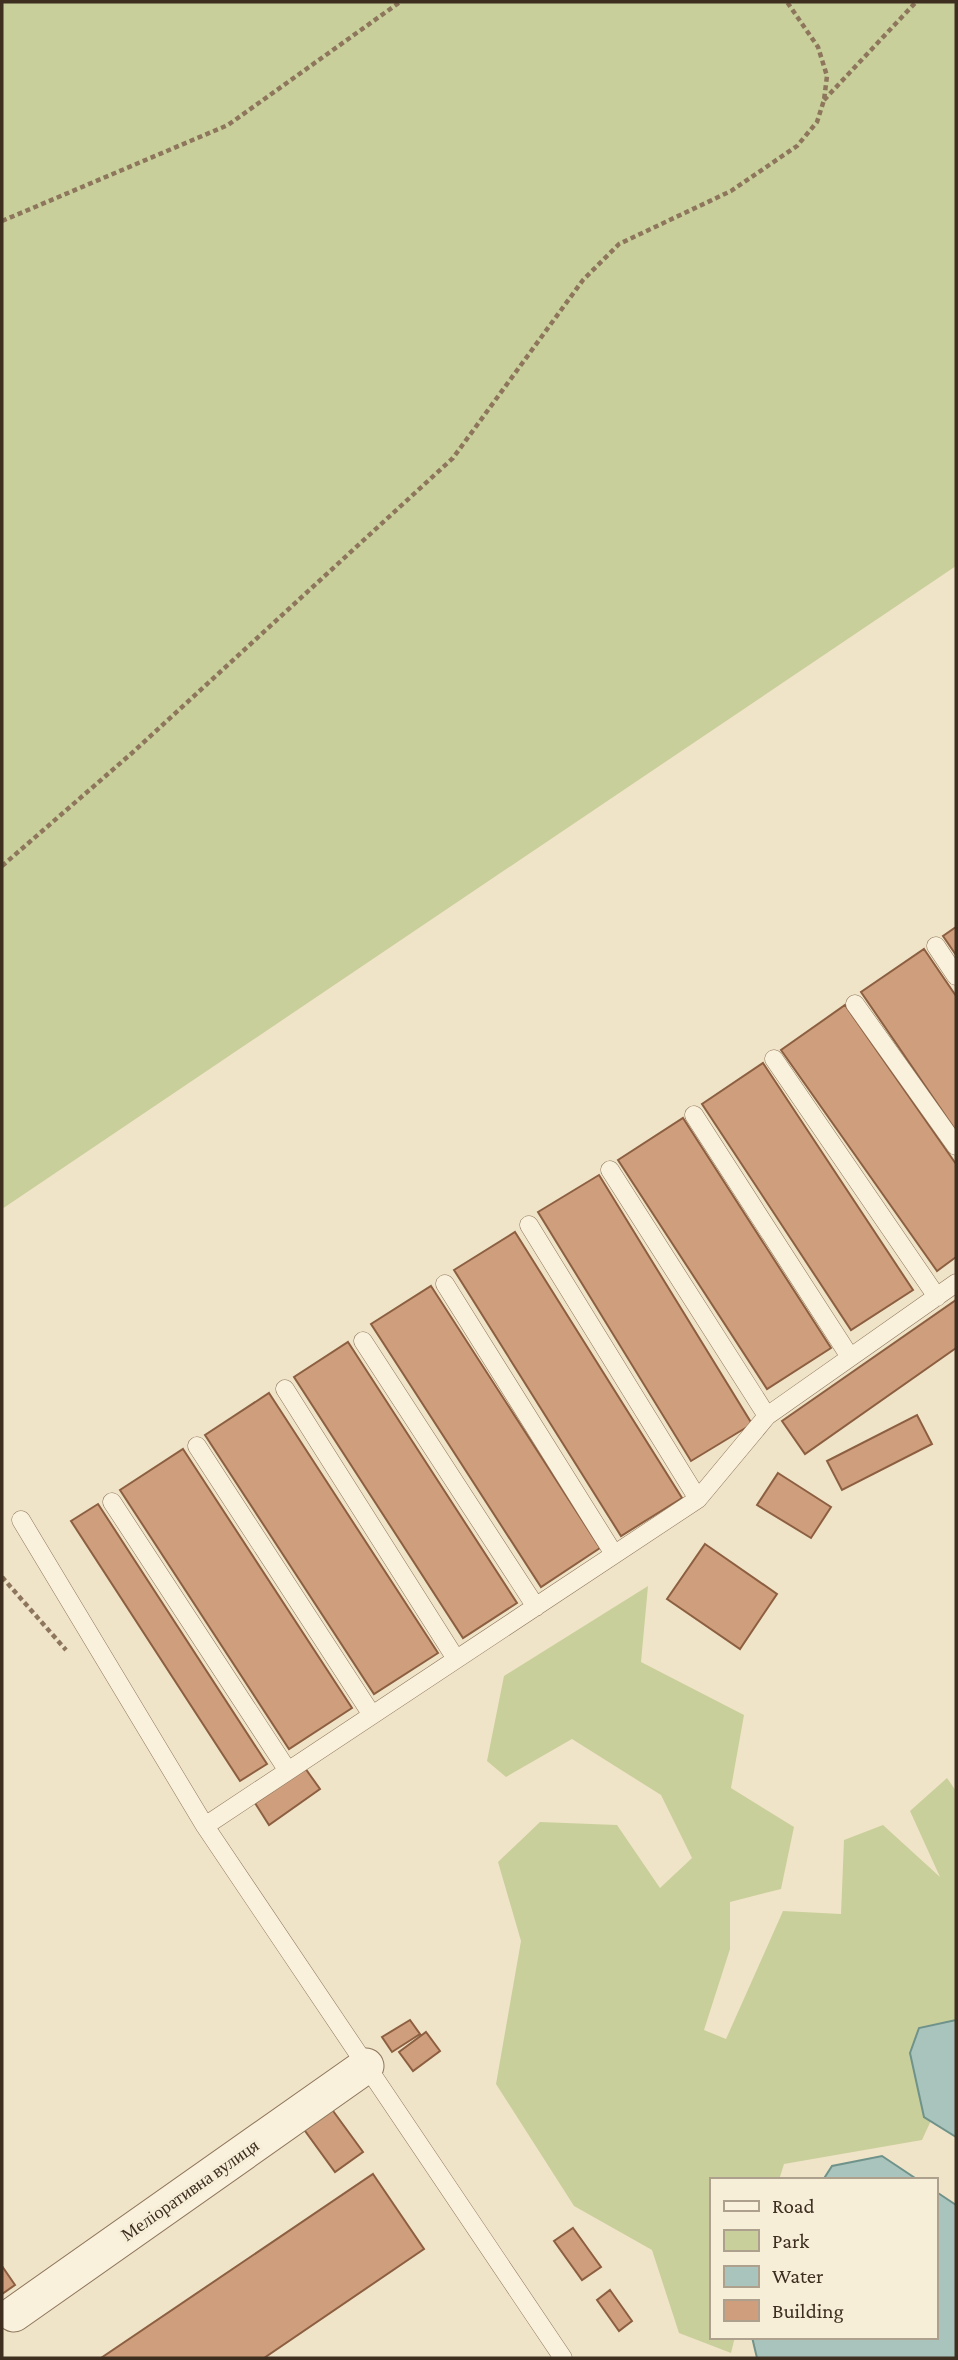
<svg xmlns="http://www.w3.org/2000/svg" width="958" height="2360" viewBox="0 0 958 2360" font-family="'Crimson Pro',serif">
<rect width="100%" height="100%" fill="#f0e4c8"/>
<!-- green -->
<path fill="#c9cf9b" d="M2 2H956V566L2 1209Z
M648 1586 641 1662 744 1715 731 1788 794 1827 781 1889 730 1902V1949L704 2030 726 2039 783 1911 841 1914 844 1840 883 1825 940 1877 910 1811 947 1778 956 1791V2025L940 2101 922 2140 784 2164 779 2180H711V2337H735L731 2353 679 2333 652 2250 574 2206 496 2084 521 1941 498 1862 540 1822 617 1825 660 1888 692 1858 661 1795 572 1739 506 1777 487 1761 504 1676Z"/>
<!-- water -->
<path fill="#a9c4bc" stroke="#6f938a" stroke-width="2" d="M956 2020V2137L924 2117 910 2053 919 2028Z
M882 2156 918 2180H823L832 2166Z
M935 2191 956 2205V2358H757L752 2337H935Z"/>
<!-- building -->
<path fill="#cf9f7d" stroke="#8d5f41" stroke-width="2" d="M956 927V955L943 936Z
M924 949 956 996V1131L861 992Z
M845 1005 956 1164V1257L937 1271 781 1050Z
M763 1063 913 1290 851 1330 702 1104Z
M683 1118 831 1348 767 1389 618 1160Z
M599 1175 752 1424 691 1461 538 1212Z
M515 1232 682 1498 621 1536 454 1270Z
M431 1286 600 1548 541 1587 371 1324Z
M956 1300V1348L805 1454 782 1421Z
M348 1342 517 1603 463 1638 294 1377Z
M269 1393 438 1653 374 1694 205 1435Z
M917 1415 932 1444 842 1490 827 1461Z
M183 1449 352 1708 289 1749 120 1490Z
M778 1473 831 1507 811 1538 757 1505Z
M98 1504 267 1764 240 1781 71 1521Z
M705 1544 777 1594 740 1649 667 1599Z
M305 1768 320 1789 269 1825 255 1803Z
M410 2020 420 2034 392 2052 382 2037Z
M426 2032 440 2051 413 2071 399 2052Z
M328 2104 363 2152 335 2172 300 2124Z
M373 2174 424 2249 264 2358H101Z
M573 2228 601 2267 582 2280 554 2241Z
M2 2266 15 2285 2 2294Z
M610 2290 632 2321 619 2331 597 2300Z"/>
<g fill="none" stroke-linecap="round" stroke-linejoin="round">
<defs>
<path id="service" d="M936 946 956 976
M855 1004 956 1146
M774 1059 937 1297
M694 1115 850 1357
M610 1170 767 1416
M529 1225 698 1499
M445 1284 614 1554
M363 1341 536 1607
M285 1389 456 1659
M197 1446 372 1715
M112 1502 288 1771
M21 1520 205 1826 563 2358
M205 1826 698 1499 767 1416 956 1283"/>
<path id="minor" d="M14 2314 366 2066"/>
</defs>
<!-- service casing -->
<use href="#service" stroke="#8d765c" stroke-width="19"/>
<!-- minor casing -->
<use href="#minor" stroke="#8d765c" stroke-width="37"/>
<!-- path -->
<path stroke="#8d765c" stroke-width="4.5" stroke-dasharray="5 3.5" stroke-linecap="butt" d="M824 100 916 2
M2 221 228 125 400 2
M2 866 132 753 453 458 583 280 619 244 731 191 797 146 817 122 824 100 827 76 818 47 787 2
M2 1577 66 1650"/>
<!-- service -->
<use href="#service" stroke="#faf1dc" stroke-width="18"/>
<!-- minor -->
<use href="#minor" stroke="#faf1dc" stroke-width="35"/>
</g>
<g text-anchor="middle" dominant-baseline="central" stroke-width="6" stroke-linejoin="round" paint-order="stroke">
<!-- street labels -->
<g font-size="18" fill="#3d2e20" stroke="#f7eed8">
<text transform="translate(190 2190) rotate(-35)">Меліоративна вулиця</text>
</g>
</g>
<!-- border -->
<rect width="958" height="2360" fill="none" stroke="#3d2e20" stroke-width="7"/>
<!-- legend -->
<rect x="710" y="2178" width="228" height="161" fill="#f7eed8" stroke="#ada18e" stroke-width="2"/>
<rect x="724" y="2201" width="35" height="10" fill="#faf1dc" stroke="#ada18e" stroke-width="2"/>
<text x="772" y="2213" font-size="21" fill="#3d2e20">Road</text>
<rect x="724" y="2230" width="35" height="21" fill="#c9cf9b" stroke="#ada18e" stroke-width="2"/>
<text x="772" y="2248" font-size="21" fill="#3d2e20">Park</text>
<rect x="724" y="2266" width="35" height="21" fill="#a9c4bc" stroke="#ada18e" stroke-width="2"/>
<text x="772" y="2283" font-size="21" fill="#3d2e20">Water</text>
<rect x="724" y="2300" width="35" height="21" fill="#cf9f7d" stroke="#ada18e" stroke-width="2"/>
<text x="772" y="2318" font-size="21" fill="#3d2e20">Building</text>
</svg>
